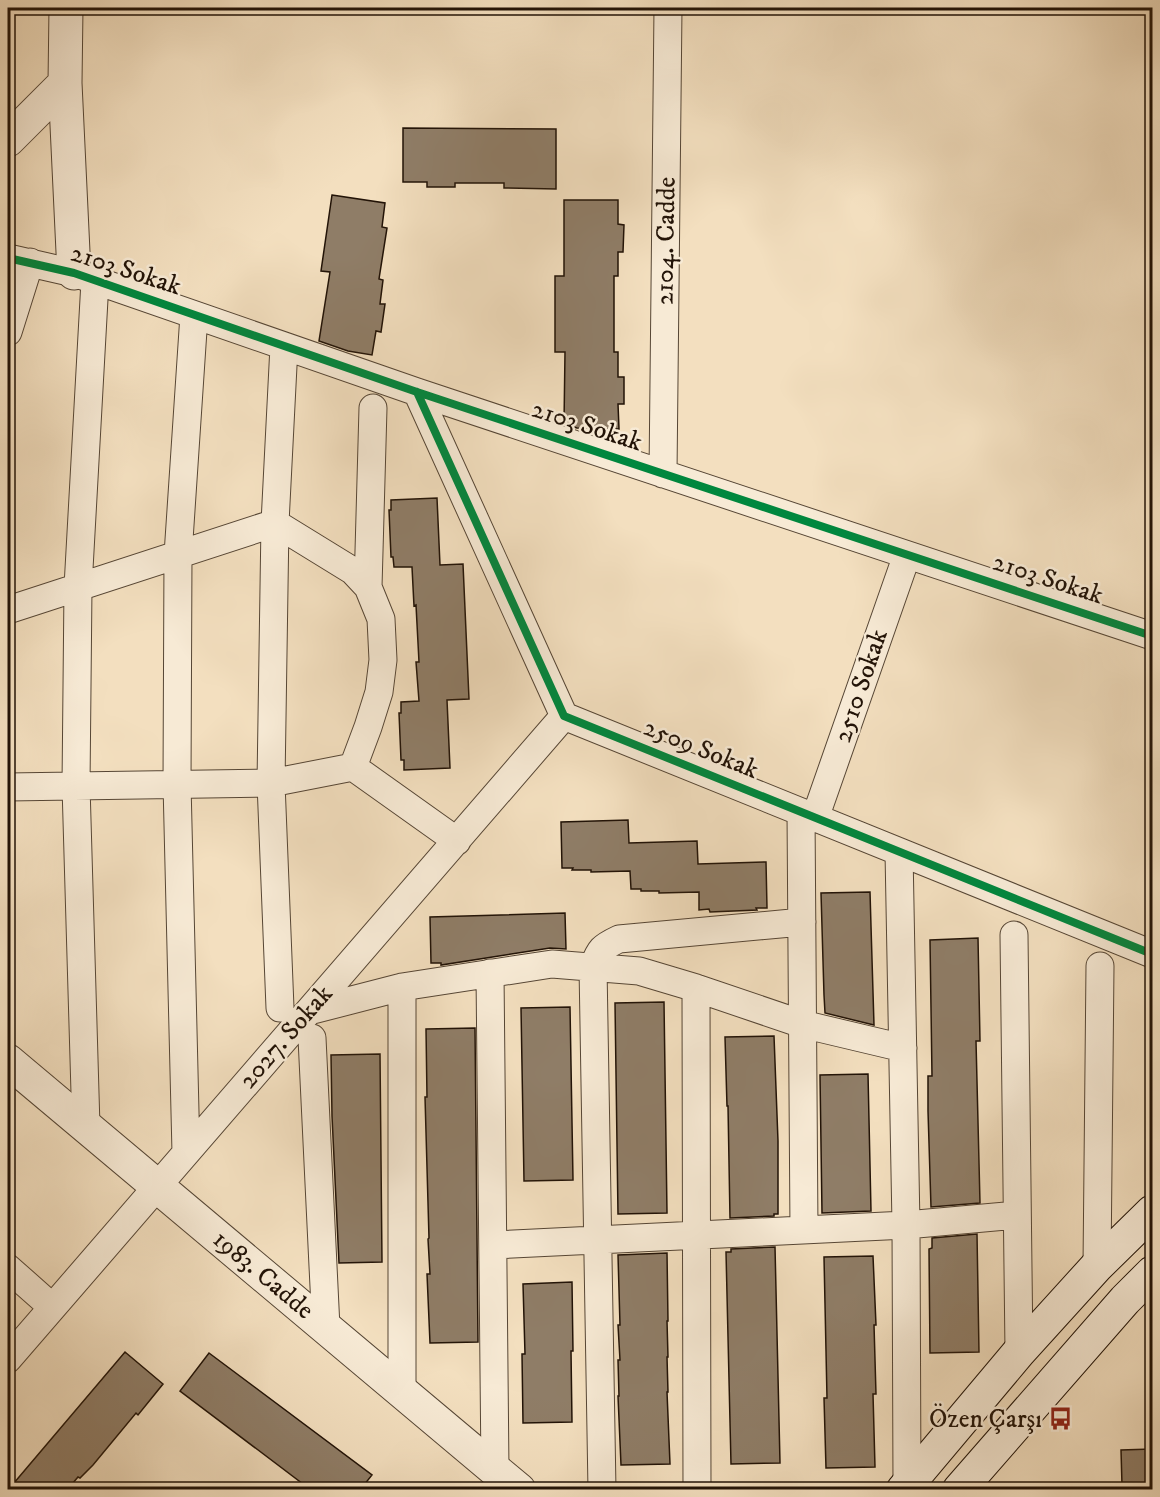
<svg xmlns="http://www.w3.org/2000/svg" width="1160" height="1497" viewBox="0 0 1160 1497" font-family="'IM FELL DW Pica',serif">
<rect width="100%" height="100%" fill="#f3dfbf"/>
<filter id="stains"><feTurbulence type="fractalNoise" baseFrequency=".00333" numOctaves="4"/><feColorMatrix values="0 0 0 0 .2 0 0 0 0 .09 0 0 0 0 .02 0 0 0 .5 -.17"/></filter>
<radialGradient id="worn" r=".72"><stop offset=".6" stop-color="#630" stop-opacity="0"/><stop offset="1" stop-color="#630" stop-opacity=".3"/></radialGradient>
<!-- building -->
<path fill="#8f7d67" stroke="#221307" stroke-width="1.5" d="M403 128 556 129V189L504 188V183H455V187H427V182H403Z
M332 195 385 203 382 227 387 228 379 279 383 280 380 304H385L381 332 376 331 372 355 348 351 319 341 330 272 321 271Z
M564 200H618V224L624 225 623 252H618V276H614V352H618V377H624V404H618L619 429 577 428 564 424 565 352H555V276H564Z
M437 498 440 565 463 564 469 699 447 700 450 768 404 770V760H401L399 713H401V702L419 701 416 662H419L416 605 414 606 412 567H394L393 557H391L389 510H391V500Z
M628 820 629 843 697 841 698 864 766 862 767 908H756L757 910 710 912 709 909 699 910V892L659 893V891H641V889H631L630 871 591 872V870H572L573 868H562L561 822Z
M870 892 871 926 874 1025 825 1013 824 995 821 893Z
M565 913 566 949 550 948 441 965V963H431L430 917Z
M978 938 980 1041H976L980 1203 931 1207 928 1111V1076H932L930 940Z
M664 1002 667 1213 618 1214 615 1003Z
M570 1007 573 1180 524 1181 521 1008Z
M475 1028 478 1342 430 1343 427 1274H430L428 1239 429 1238 425 1097H427L426 1029Z
M774 1036 778 1141V1214H774V1216L730 1218 728 1106H727L725 1037Z
M380 1054 382 1262 339 1263 332 1116 331 1055Z
M868 1074 871 1211 822 1213 820 1075Z
M977 1234 979 1352 930 1353 929 1249 932 1248V1238Z
M775 1247 780 1463 731 1464 726 1252H731V1249Z
M667 1253 668 1321H667L668 1357H667L668 1392H667L670 1464 621 1465 618 1396H619L618 1360H620L618 1325H620L618 1255Z
M873 1256 876 1325H874L876 1394H873L875 1467 826 1468 824 1398H827L824 1257Z
M572 1282 573 1351H571L572 1422 523 1423 522 1354H525L523 1284Z
M125 1352 163 1384 138 1415 136 1413 93 1465 80 1478 78 1477 67 1490H8Z
M209 1353 372 1475 360 1490H311L180 1391Z
M1152 1449V1484L1122 1485 1121 1450Z"/>
<g fill="none" stroke-linecap="round" stroke-linejoin="round">
<defs>
<path id="minor" d="M8 258 74 273 417 392 1152 636
M8 332 30 262
M417 392 564 716 1152 954
M663 474 668 8
M368 587 373 408
M8 610 275 523 353 571 368 587 381 619 383 660 379 692 368 727 353 767
M8 787 271 783 353 767 457 841
M801 812 804 1230
M815 818 907 555
M899 852 906 1225 907 1485
M1014 935 1019 1352
M490 973 495 1470
M402 987V1392
M696 988 697 1490
M280 1008 271 783 275 523 284 346
M309 1011 402 987 552 964 639 971 696 988 802 1024 903 1048
M312 1038 326 1328
M86 1127 76 786 78 587 95 281
M186 1153 177 784 178 555 194 315
M493 1245 906 1225 1017 1215
M1097 1266 1100 966
M8 1268 52 1307
M8 1359 564 716
M602 1490 593 967C600 949 602 947 619 939L802 922"/>
<path id="tertiary" d="M66 8 65 83 74 273
M8 140 65 83
M8 1061 519 1490"/>
<path id="secondary" d="M903 1490 1019 1352 1097 1266 1152 1212
M959 1490 1125 1300 1152 1273"/>
</defs>
<!-- minor casing -->
<use href="#minor" stroke="#564635" stroke-width="29"/>
<!-- tertiary casing -->
<use href="#tertiary" stroke="#564635" stroke-width="35"/>
<!-- secondary casing -->
<use href="#secondary" stroke="#221307" stroke-width="35"/>
<!-- minor -->
<use href="#minor" stroke="#f7ead5" stroke-width="27"/>
<!-- tertiary -->
<use href="#tertiary" stroke="#f7ead5" stroke-width="33"/>
<!-- secondary -->
<use href="#secondary" stroke="#f7ead5" stroke-width="33"/>
<defs>
<path id="cycleway" d="M8 258 74 273 417 392 1152 636
M417 392 564 716 1152 954"/>
</defs>
<!-- cycleway casing -->
<use href="#cycleway" stroke="#f7ead5" stroke-width="11"/>
<!-- cycleway -->
<use href="#cycleway" stroke="#00873e" stroke-width="8"/>
</g>
<!-- icons -->
<defs>
<symbol id="bus-bare" viewBox="-9 -9 18 18"><path d="M-5-6H5V4H4V6H2V4H-2V6H-4V4H-5ZM-3.5-4V0h7V-4ZM-3.5 1.2v1.5H-2V1.2ZM2 1.2v1.5H3.5V1.2Z" fill="#8f2418" stroke="#f7ead5" stroke-width="2.5" paint-order="stroke"/></symbol>
</defs>
<g fill-rule="evenodd">
<use href="#bus-bare" x="1044" y="1402" width="33" height="33"/>
</g>
<g text-anchor="middle" dominant-baseline="central" stroke-width="5" stroke-linejoin="round" paint-order="stroke">
<!-- street labels -->
<g font-size="26" fill="#221307" stroke="#f7ead5">
<text transform="translate(666 241) rotate(-89)">2104. Cadde</text>
<text transform="translate(126 270) rotate(18)">2103 Sokak</text>
<text transform="translate(587 426) rotate(18)">2103 Sokak</text>
<text transform="translate(1048 579) rotate(18)">2103 Sokak</text>
<text transform="translate(861 686) rotate(-71)">2510 Sokak</text>
<text transform="translate(701 749) rotate(22)">2509 Sokak</text>
<text transform="translate(286 1037) rotate(-49)">2027. Sokak</text>
<text transform="translate(263 1275) rotate(40)">1983. Cadde</text>
</g>
<!-- poi labels -->
<g font-size="26" fill="#221307" stroke="#f7ead5" text-anchor="end">
<text x="1042" y="1419">Özen Çarşı</text>
</g>
</g>
<!-- margin -->
<rect width="1160" height="1497" fill="none" stroke="#f3dfbf" stroke-width="30"/>
<rect x="9" y="9" width="1142" height="1479" fill="none" stroke="#221307" stroke-width="3"/>
<rect x="15" y="15" width="1130" height="1467" fill="none" stroke="#221307" stroke-width="1.5"/>
<rect width="100%" height="100%" filter="url(#stains)"/>
<rect width="100%" height="100%" fill="url(#worn)"/>
</svg>
